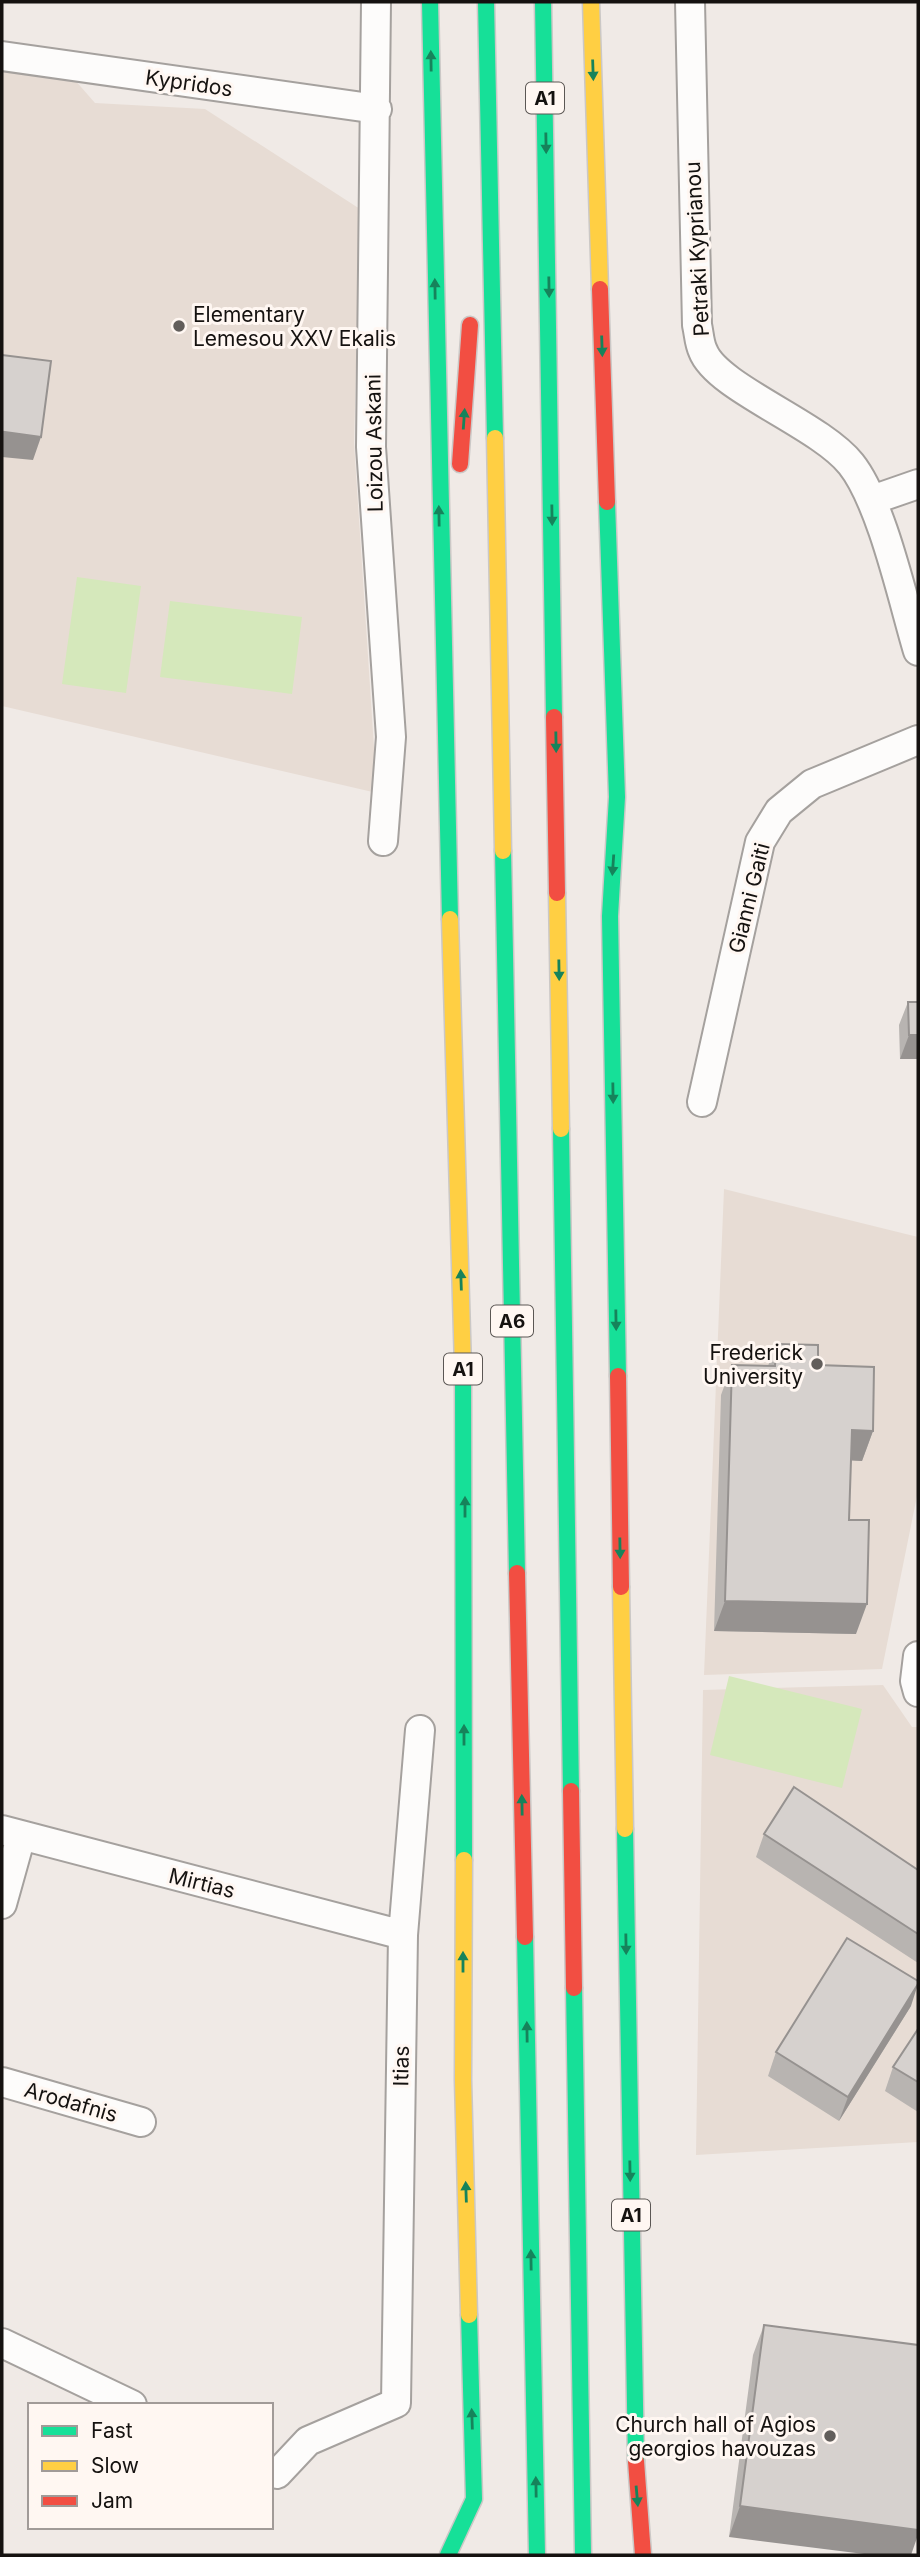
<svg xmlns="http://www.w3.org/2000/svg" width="920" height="2557" viewBox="0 0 920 2557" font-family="Inter,sans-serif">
<rect width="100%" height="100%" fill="#f0eae6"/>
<!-- built -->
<path fill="#e7dcd4" d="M2 70 74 79 95 103 205 109 360 209 354 443 377 793 2 706Z
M724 1189 918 1237V1491L882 1669 704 1675Z
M883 1685 912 1727H918V2142L696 2155 703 1690Z"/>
<!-- green -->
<path fill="#d5e8bb" d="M77 577 141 586 126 693 62 684Z
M170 601 302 617 292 694 160 677Z
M729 1676 862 1709 842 1788 710 1755Z"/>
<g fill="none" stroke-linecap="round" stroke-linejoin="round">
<defs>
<path id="street" d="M376 2 371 447 391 737 383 841
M690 2 697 325C699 333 699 343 703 351 717 388 819 424 851 464 882 503 903 601 918 651
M2 56 377 109
M872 500 918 484
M702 1102 760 842 779 811 812 784 918 740
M918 1656 915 1681 918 1692
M2 1830 403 1935
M2 1904 21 1836
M2 2082 141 2122
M2 2343 132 2405
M271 2471 277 2474 308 2441 396 2403 403 1935 420 1730"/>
<path id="fast" d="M430 2 450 919
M486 2 495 438
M543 2 554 717
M607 502 617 797 610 916 618 1376
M503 851 517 1573
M561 1129 571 1791
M463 1368 464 1860
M625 1829 636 2461
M525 1937 537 2555
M574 1988 583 2555
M448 2555 474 2499 469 2315"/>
<path id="slow" d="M591 2 600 289
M495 438 503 851
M557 893 561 1129
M450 919 463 1368
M621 1587 625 1829
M464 1860 463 2080 469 2315"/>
<path id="jam" d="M600 289 607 502
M460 464 470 325
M554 717 557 893
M618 1376 621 1587
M517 1573 525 1937
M571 1791 574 1988
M636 2461 643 2555"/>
</defs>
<!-- street casing -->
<use href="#street" stroke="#a5a19e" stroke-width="32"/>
<!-- fast casing -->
<use href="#fast" stroke="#cbc8c6" stroke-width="19"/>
<!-- slow casing -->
<use href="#slow" stroke="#cbc8c6" stroke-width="19"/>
<!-- jam casing -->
<use href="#jam" stroke="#cbc8c6" stroke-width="19"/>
<!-- street -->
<use href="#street" stroke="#fdfcfb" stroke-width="28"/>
<!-- fast -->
<use href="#fast" stroke="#16e098" stroke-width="16"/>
<!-- slow -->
<use href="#slow" stroke="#ffcf43" stroke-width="16"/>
<!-- jam -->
<use href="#jam" stroke="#f24e42" stroke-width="16"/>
</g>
<!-- wall -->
<path fill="#b8b4b1" d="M908 1002H918V1110H917V1059H900L899 1025Z
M776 1344 818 1365 873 1431 862 1461 851 1460 849 1520 856 1634 714 1631 721 1395 732 1365 768 1366Z
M764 1834 918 1870V1963L756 1857Z
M911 2006 839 2121 768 2076 776 2052Z
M918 2029V2112L885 2091 893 2067Z
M764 2325 918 2345 729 2537 753 2355Z"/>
<!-- shaded-wall -->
<path fill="#969290" d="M4 432 41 437 33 460 2 457Z
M909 1035H918V1054L917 1059H900Z
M852 1430 873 1431 862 1461 841 1460Z
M725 1601 867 1604 856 1634 714 1631Z
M918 1984 911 2006 839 2121 848 2097Z
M740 2506 918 2530V2535L911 2555H872L729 2537Z"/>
<!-- building -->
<path fill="#d6d1ce" stroke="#969290" stroke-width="2" d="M2 355 51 361 41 437 4 432 2 454Z
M908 1002H918V1035H909Z
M776 1344 818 1345V1365L874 1367 873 1431 852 1430 849 1520H869L867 1604 725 1601 732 1365 775 1366Z
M794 1787 918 1870V1934L764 1834Z
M847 1938 918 1981V1984L848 2097 776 2052Z
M918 2029V2082L893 2067Z
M764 2325 918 2345V2530L740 2506Z"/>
<!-- one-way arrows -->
<defs><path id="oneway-solid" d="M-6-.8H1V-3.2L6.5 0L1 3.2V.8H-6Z" transform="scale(1.75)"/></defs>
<g fill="#16835b">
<use href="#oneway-solid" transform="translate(431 61) rotate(-91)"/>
<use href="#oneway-solid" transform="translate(593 70) rotate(88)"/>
<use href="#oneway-solid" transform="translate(546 143) rotate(89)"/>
<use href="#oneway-solid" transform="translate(549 287) rotate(89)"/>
<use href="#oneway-solid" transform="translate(435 289) rotate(-91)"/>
<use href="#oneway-solid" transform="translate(602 346) rotate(88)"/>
<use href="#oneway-solid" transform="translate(464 419) rotate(-86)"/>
<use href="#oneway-solid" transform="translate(552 515) rotate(89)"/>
<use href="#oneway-solid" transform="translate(439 516) rotate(-91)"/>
<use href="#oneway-solid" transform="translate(556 742) rotate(89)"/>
<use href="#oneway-solid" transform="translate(613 865) rotate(94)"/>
<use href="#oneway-solid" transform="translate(559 970) rotate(89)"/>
<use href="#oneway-solid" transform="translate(613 1093) rotate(89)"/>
<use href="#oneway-solid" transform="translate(461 1280) rotate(-92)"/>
<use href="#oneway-solid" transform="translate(616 1320) rotate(89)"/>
<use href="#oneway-solid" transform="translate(465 1507) rotate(-90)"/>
<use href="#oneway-solid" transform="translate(620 1548) rotate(89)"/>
<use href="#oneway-solid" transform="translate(464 1735) rotate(-90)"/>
<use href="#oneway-solid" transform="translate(522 1805) rotate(-91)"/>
<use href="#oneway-solid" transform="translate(626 1944) rotate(89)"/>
<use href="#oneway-solid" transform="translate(463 1962) rotate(-90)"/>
<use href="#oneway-solid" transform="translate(527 2032) rotate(-91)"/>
<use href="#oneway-solid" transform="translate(630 2171) rotate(89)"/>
<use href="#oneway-solid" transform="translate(466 2192) rotate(-92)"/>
<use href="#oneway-solid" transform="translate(531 2260) rotate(-91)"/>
<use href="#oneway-solid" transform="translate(472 2419) rotate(-92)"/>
<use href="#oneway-solid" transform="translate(536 2487) rotate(-91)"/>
<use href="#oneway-solid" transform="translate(637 2496) rotate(85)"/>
</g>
<!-- markers -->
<g fill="#625e5b" stroke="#fff7f2" stroke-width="2.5">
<circle cx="179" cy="326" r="7"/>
<circle cx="817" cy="1364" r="7"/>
<circle cx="830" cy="2436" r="7"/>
</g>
<g text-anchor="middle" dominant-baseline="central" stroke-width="6" stroke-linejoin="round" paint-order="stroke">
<!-- shield labels -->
<g fill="#fff7f2" stroke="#5b5754" stroke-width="2">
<rect x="526" y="82.5" width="38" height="31" rx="5"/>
<rect x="491" y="1305.5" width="42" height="31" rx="5"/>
<rect x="444" y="1353.5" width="38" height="31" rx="5"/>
<rect x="612" y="2199.5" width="38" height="31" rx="5"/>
</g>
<g font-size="19" font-weight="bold" fill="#151210">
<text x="545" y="98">A1</text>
<text x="512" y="1321">A6</text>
<text x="463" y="1369">A1</text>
<text x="631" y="2215">A1</text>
</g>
<!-- street labels -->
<g font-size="21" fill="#151210" stroke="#fff7f2">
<text transform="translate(189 83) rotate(8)">Kypridos</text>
<text transform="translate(697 249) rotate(-93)">Petraki Kyprianou</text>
<text transform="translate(374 443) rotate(-91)">Loizou Askani</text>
<text transform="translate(749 898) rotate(-76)">Gianni Gaiti</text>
<text transform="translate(202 1883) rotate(14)">Mirtias</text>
<text transform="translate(401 2066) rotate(-89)">Itias</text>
<text transform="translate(71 2102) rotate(16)">Arodafnis</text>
</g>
<!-- poi labels -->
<g font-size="21" fill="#151210" stroke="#fff7f2" text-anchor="end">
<text x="193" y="314" text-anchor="start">Elementary<tspan x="193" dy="24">Lemesou XXV Ekalis</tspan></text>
<text x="803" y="1352">Frederick<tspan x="803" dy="24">University</tspan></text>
<text x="816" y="2424">Church hall of Agios<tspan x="816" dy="24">georgios havouzas</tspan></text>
</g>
</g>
<!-- border -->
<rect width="920" height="2557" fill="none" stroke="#151210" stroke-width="7"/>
<!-- legend -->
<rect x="28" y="2403" width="245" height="126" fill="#fff7f2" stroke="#a19b98" stroke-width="2"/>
<rect x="42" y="2426" width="35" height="10" fill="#16e098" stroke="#a19b98" stroke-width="2"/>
<text x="91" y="2438" font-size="21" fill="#151210">Fast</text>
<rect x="42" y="2461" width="35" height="10" fill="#ffcf43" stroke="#a19b98" stroke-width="2"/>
<text x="91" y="2473" font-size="21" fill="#151210">Slow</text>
<rect x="42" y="2496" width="35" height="10" fill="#f24e42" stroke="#a19b98" stroke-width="2"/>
<text x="91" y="2508" font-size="21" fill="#151210">Jam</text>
</svg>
